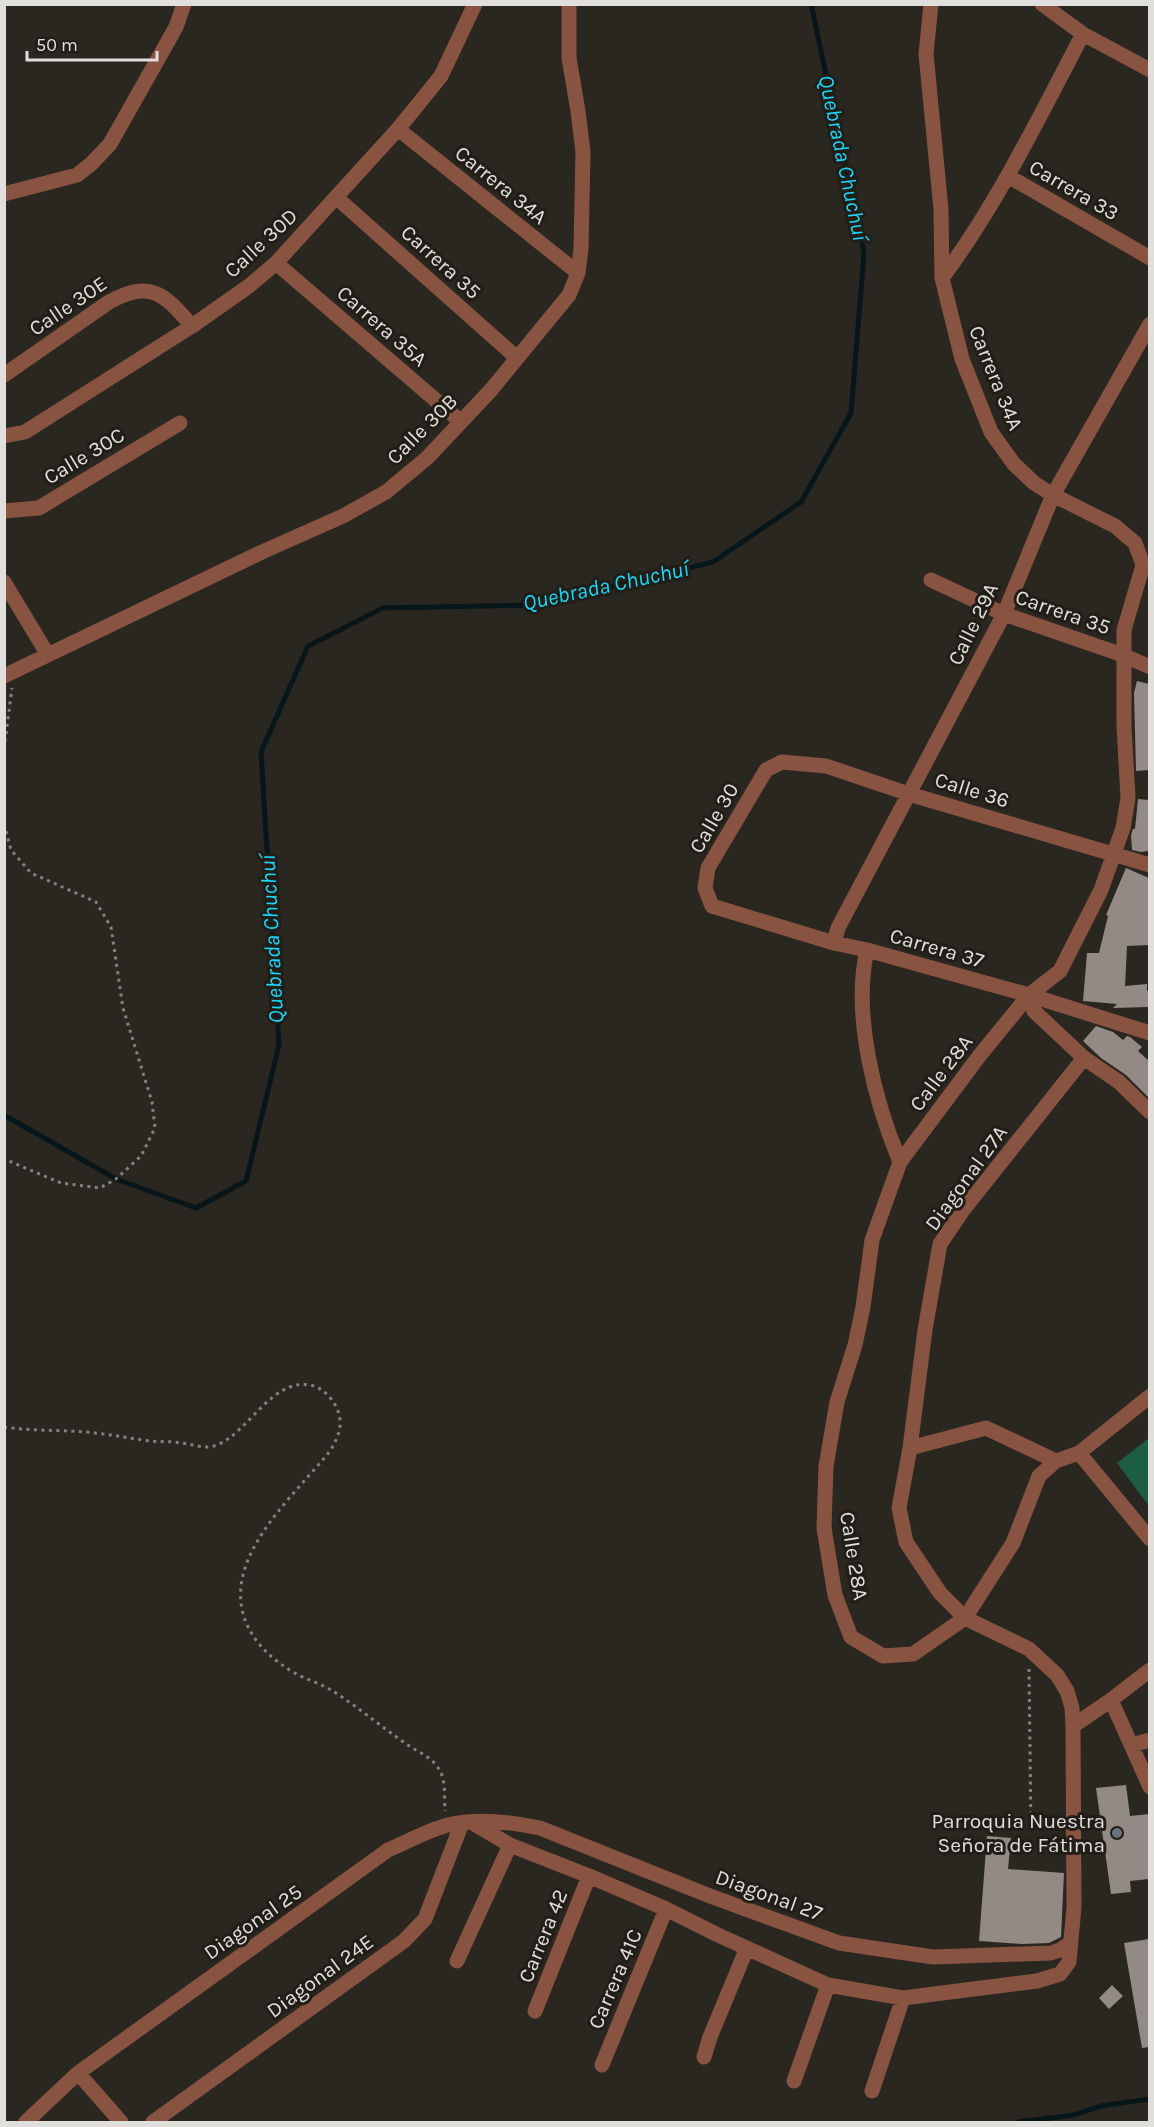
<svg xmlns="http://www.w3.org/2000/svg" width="1154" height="2127" viewBox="0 0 1154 2127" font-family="Karla,sans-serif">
<rect width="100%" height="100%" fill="#2a2720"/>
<!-- green -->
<path fill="#1b5e41" d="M1149 1438V1506L1117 1463Z"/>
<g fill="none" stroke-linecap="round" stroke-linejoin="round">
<!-- stream -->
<path stroke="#07161a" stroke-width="5" d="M4 1115 116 1179 196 1208 246 1181 279 1045 261 752 308 646 383 608 537 605 713 562 801 502 851 413 864 253 811 4
M1018 2122 1074 2115 1101 2106 1150 2099"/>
</g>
<!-- building -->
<path fill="#938985" d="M1137 681 1149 684V770L1136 771 1134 693Z
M1138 799 1149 800V851L1141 852 1132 850 1131 835 1133 829H1135Z
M1126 868 1149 878V945L1127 946 1125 986 1147 984V991H1149V1007L1113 1008 1117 1004 1083 1001 1087 953H1099L1108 916 1106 915Z
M1096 1026 1113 1032 1123 1040 1127 1036 1130 1037 1142 1047 1138 1051 1149 1061V1098L1126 1075 1101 1058 1083 1041Z
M1126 1785 1130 1816 1149 1814V1879L1130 1881 1131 1892 1111 1894 1096 1788Z
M987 1836 1011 1838 1008 1869 1064 1873 1061 1937 1049 1943 1022 1944 979 1941Z
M1149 1939V2047L1142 2048 1124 1943Z
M1112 1985 1123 1996 1109 2009 1099 1998Z"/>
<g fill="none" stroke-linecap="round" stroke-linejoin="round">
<!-- path -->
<path stroke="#85827d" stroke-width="3" stroke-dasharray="3 4.5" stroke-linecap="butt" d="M4 749 12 688
M4 824 11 850 31 873 96 902 111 927 123 1008 152 1102 155 1128 141 1156 116 1179 100 1188 61 1183 4 1159
M4 1427C32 1431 59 1430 86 1432 108 1434 128 1438 149 1441 160 1442 171 1441 181 1443 194 1444 204 1450 217 1445 248 1433 272 1378 310 1385 327 1388 342 1409 340 1426 339 1435 335 1443 330 1451 305 1482 270 1515 252 1551 225 1605 248 1647 298 1675 309 1680 321 1684 331 1690 357 1706 380 1726 405 1743 417 1752 432 1756 440 1771 446 1781 444 1799 445 1811
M1029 1669 1031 1831"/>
<!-- minor -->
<path stroke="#895342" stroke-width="15" d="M931 4 926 54 941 209 942 278 962 359 991 432 1014 464 1034 483 1053 495 1115 526 1135 543 1143 565
M1042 4 1083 34 1150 70
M398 129 578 273
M1008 176 1150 258
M4 194 77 175 91 164 110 144 176 27 184 4
M337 198 517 358
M276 263 460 421
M942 278C998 203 1039 117 1083 34
M4 375 109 302C151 279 164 294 192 326
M4 436 25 432 192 326 249 286 276 263 398 129 441 76 475 4
M4 511 39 508 180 423
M1143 565 1124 630V726L1128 798 1123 828 1101 890 1060 971 1029 995 980 1055 900 1162 872 1240 863 1307 855 1345 837 1402 826 1466 824 1528 835 1595 851 1637 883 1656 913 1654 965 1618 1013 1543 1039 1476 1056 1461 1079 1453 1150 1539
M931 580 1004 614 1123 655 1150 667
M4 582 48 655
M4 676 262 552 343 516 386 492 427 458 491 390 569 295 578 273 581 249 583 152 578 111 569 58V4
M1150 865 909 794 826 766 782 762 766 770 708 868 705 888 712 906 834 943 867 950 1029 995 1150 1033
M834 943 838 928 1004 614 1053 495 1150 324
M867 950C852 1015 875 1102 900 1162
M1029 995 1034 1011 1084 1058 1119 1082 1150 1112
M910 1448 986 1428 1056 1461
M1079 1453 1150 1396
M1111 1700 1150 1787
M1073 1726 1111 1700 1150 1670
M1132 1745 1150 1740
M471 1822 510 1845 589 1876 666 1909 718 1935 828 1985 903 1998 1037 1981 1060 1974 1069 1962 1074 1907 1073 1726 1072 1708 1067 1691 1057 1675 1029 1649 965 1618 940 1593 906 1542 899 1508 910 1448 925 1330 940 1244 963 1210 1084 1058
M457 1961 510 1845
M535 2011 589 1876
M704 2057 710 2037 747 1948
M602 2065 666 1909
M78 2073 121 2122
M794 2081 828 1985
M872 2091 903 1998
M26 2122 78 2073 388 1850C407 1842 428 1830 448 1825 477 1818 511 1822 540 1828L710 1896 839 1943 933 1957 1051 1953 1060 1950 1069 1944
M153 2122 404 1941 425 1919 462 1823"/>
</g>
<!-- markers -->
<circle fill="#6b7280" stroke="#211e17" stroke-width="2" cx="1117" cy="1833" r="6"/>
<g text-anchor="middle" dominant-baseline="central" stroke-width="6" stroke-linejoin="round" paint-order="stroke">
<!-- street labels -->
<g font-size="21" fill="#e1dfdb" stroke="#211e17">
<text transform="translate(501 185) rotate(39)">Carrera 34A</text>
<text transform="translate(1074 190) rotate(30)">Carrera 33</text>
<text transform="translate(261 243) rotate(-43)">Calle 30D</text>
<text transform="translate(441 262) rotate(42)">Carrera 35</text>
<text transform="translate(68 306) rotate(-34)">Calle 30E</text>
<text transform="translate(382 326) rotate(41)">Carrera 35A</text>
<text transform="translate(996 378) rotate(68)">Carrera 34A</text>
<text transform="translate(422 429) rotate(-45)">Calle 30B</text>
<text transform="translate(84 456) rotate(-31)">Calle 30C</text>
<text transform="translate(1063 612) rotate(19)">Carrera 35</text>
<text transform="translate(973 624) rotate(-64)">Calle 29A</text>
<text transform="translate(972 790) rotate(17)">Calle 36</text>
<text transform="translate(714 818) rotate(-60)">Calle 30</text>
<text transform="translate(937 948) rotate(16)">Carrera 37</text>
<text transform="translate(941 1073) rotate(-53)">Calle 28A</text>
<text transform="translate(966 1178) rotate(-54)">Diagonal 27A</text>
<text transform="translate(854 1556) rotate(81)">Calle 28A</text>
<text transform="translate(769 1895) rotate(20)">Diagonal 27</text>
<text transform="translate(253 1922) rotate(-35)">Diagonal 25</text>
<text transform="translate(543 1936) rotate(-68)">Carrera 42</text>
<text transform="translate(320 1976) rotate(-36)">Diagonal 24E</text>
<text transform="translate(615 1979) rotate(-67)">Carrera 41C</text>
</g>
<!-- poi labels -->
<g font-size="21" fill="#e1dfdb" stroke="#211e17" text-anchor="end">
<text x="1105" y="1821">Parroquia Nuestra<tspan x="1105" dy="24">Señora de Fátima</tspan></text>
</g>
<!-- water labels -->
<g font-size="22" font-style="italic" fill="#1dd6fb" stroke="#211e17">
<text transform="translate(843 158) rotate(78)">Quebrada Chuchuí</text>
<text transform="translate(606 586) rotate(-12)">Quebrada Chuchuí</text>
<text transform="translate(272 939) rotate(-93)">Quebrada Chuchuí</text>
</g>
</g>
<!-- border -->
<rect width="1154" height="2127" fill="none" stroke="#e1dfdb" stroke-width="12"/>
<!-- scale -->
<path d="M27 51v9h130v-9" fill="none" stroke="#e1dfdb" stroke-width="3"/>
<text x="36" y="51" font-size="18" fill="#e1dfdb" stroke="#211e17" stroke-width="4.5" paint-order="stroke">50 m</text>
</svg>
